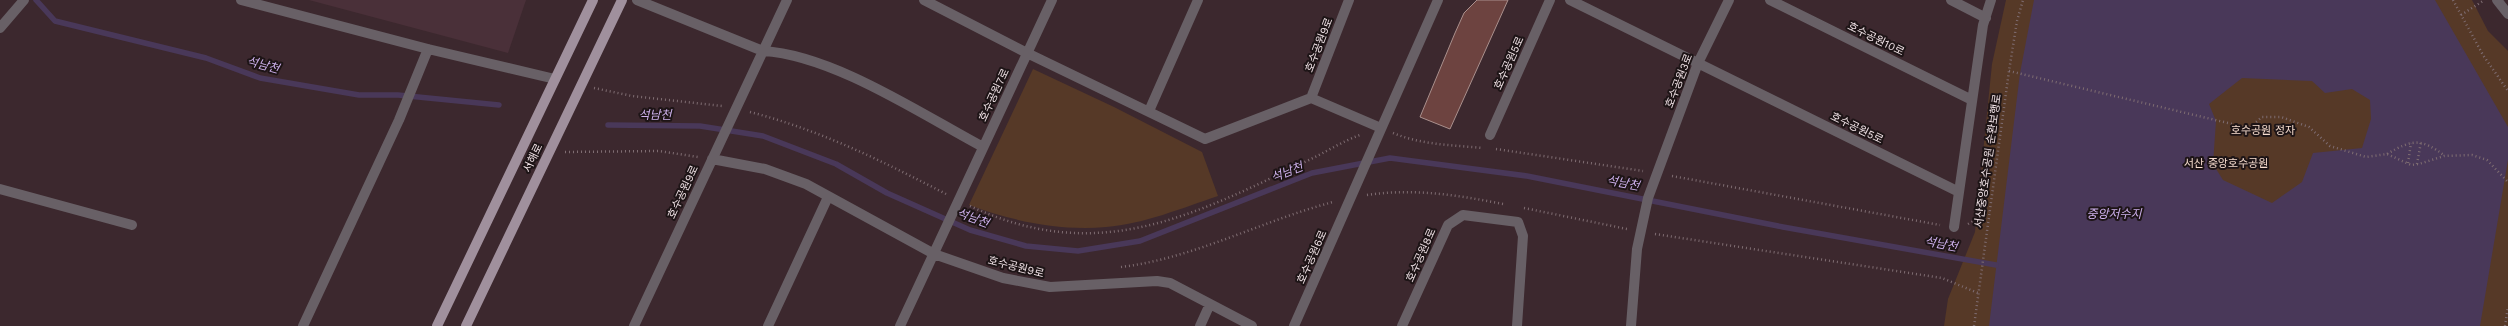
<svg xmlns="http://www.w3.org/2000/svg" width="2508" height="326" viewBox="0 0 2508 326" font-family="'Work Sans','Noto Sans KR',sans-serif">
<rect width="100%" height="100%" fill="#3c282e"/>
<!-- built -->
<path fill="#4a3039" d="M309 0H526L508 53Z"/>
<!-- green -->
<path fill="#563927" d="M2006 0H2472L2488 31 2508 51V326H1944L1948 299 1975 232 1992 64Z
M1033 69 1114 107 1202 152 1218 196C1182 208 1144 224 1106 227 1059 231 1012 221 969 205Z"/>
<!-- water -->
<path fill="#493859" fill-rule="evenodd" d="M2034 0H2435L2508 127V160L2480 326H1989L2020 73ZM2242 78 2312 81 2325 93 2352 89 2370 100 2371 119 2362 148 2313 153 2302 182 2272 203 2223 180 2213 164 2216 121 2209 104Z"/>
<g fill="none" stroke-linecap="round" stroke-linejoin="round">
<!-- stream -->
<path stroke="#493859" stroke-width="5.5" d="M36 0 55 21 206 58 260 78 359 95H398L499 105
M608 125 700 126 763 136 836 164 887 193 970 230 1026 246 1078 251 1140 241 1312 173 1390 158 1527 176 1783 227 1996 265"/>
</g>
<!-- building -->
<path fill="#6d4340" stroke="#aa908d" d="M1477 0H1508L1450 129 1420 117 1455 33 1464 13Z"/>
<g fill="none" stroke-linecap="round" stroke-linejoin="round">
<!-- path -->
<path stroke="#7f6d72" stroke-width="2.5" stroke-dasharray="1 3" stroke-linecap="butt" d="M2453 0 2483 55 2508 91
M2461 15 2483 1
M2009 71 2249 128 2262 117H2281L2309 127 2330 146 2366 157 2387 154 2411 165 2419 164 2444 156 2472 155 2487 160 2508 182
M594 88 632 96 722 106
M750 112C820 130 882 161 946 194
M1393 133C1422 145 1452 145 1483 148
M1496 149 1643 171
M565 152 659 151 698 157
M2387 154C2413 139 2421 138 2445 156
M2408 163 2411 143
M2417 164 2421 142
M1672 176 1940 225
M1367 195C1414 188 1457 195 1503 204
M970 206C1098 266 1192 216 1309 160 1326 152 1343 141 1360 135
M1524 208 1627 229
M1968 224 1989 212
M1655 234 1942 278 1978 293
M1121 267C1195 258 1261 221 1333 202
M1974 326 2009 71 2017 21 2023 0
M2505 326 2508 307"/>
<!-- minor -->
<path stroke="#686066" stroke-width="10" d="M241 0 428 49 555 79
M637 0 763 51C833 55 921 114 983 147
M924 0 1027 53 1205 139 1311 98 1381 128
M1570 0 1959 192
M1770 0 1972 100
M1951 0 1986 18
M2497 0 2508 14
M0 28 24 0
M1311 98 1349 0
M1149 111 1198 0
M1490 135 1550 0
M712 159 765 169 806 184 934 254 1003 278 1050 287 1157 281 1170 283 1252 326
M0 189 132 225
M1954 227 1983 25 1991 0
M303 326 399 120 428 49
M634 326 787 0
M768 326 828 197
M900 326 1052 0
M1200 326 1210 304
M1294 326 1438 0
M1402 326 1448 225 1463 215 1518 222 1523 236 1517 326
M1631 326 1637 249 1648 198 1698 63 1729 0"/>
<!-- major -->
<path stroke="#a0909d" stroke-width="10" d="M437 326 593 0
M466 326 622 0"/>
</g>
<g text-anchor="middle" dominant-baseline="central" stroke-width="4" stroke-linejoin="round" paint-order="stroke">
<!-- street labels -->
<g font-size="11" fill="#f0e2e6" stroke="#1d1416">
<text transform="translate(1876 39) rotate(26)">호수공원10로</text>
<text transform="translate(1319 45) rotate(-69)">호수공원9로</text>
<text transform="translate(1509 63) rotate(-66)">호수공원5로</text>
<text transform="translate(1679 81) rotate(-69)">호수공원3로</text>
<text transform="translate(994 95) rotate(-65)">호수공원7로</text>
<text transform="translate(1857 128) rotate(26)">호수공원5로</text>
<text transform="translate(533 158) rotate(-64)">서해로</text>
<text transform="translate(1988 161) rotate(-82)">서산중앙호수공원 순환보행로</text>
<text transform="translate(683 192) rotate(-65)">호수공원9로</text>
<text transform="translate(1421 255) rotate(-66)">호수공원8로</text>
<text transform="translate(1312 257) rotate(-66)">호수공원6로</text>
<text transform="translate(1016 267) rotate(14)">호수공원9로</text>
</g>
<!-- park labels -->
<g font-size="11" fill="#f6dcce" stroke="#1d1416">
<text x="2263" y="130">호수공원 정자</text>
<text x="2226" y="163">서산 중앙호수공원</text>
</g>
<!-- water labels -->
<g font-size="12" font-style="italic" fill="#ceb1ed" stroke="#1d1416">
<text transform="translate(263 65) rotate(15)">석남천</text>
<text x="655" y="115">석남천</text>
<text transform="translate(1287 172) rotate(-21)">석남천</text>
<text transform="translate(1623 183) rotate(11)">석남천</text>
<text x="2114" y="214">중앙저수지</text>
<text transform="translate(973 218) rotate(20)">석남천</text>
<text transform="translate(1941 244) rotate(11)">석남천</text>
</g>
</g>
</svg>
